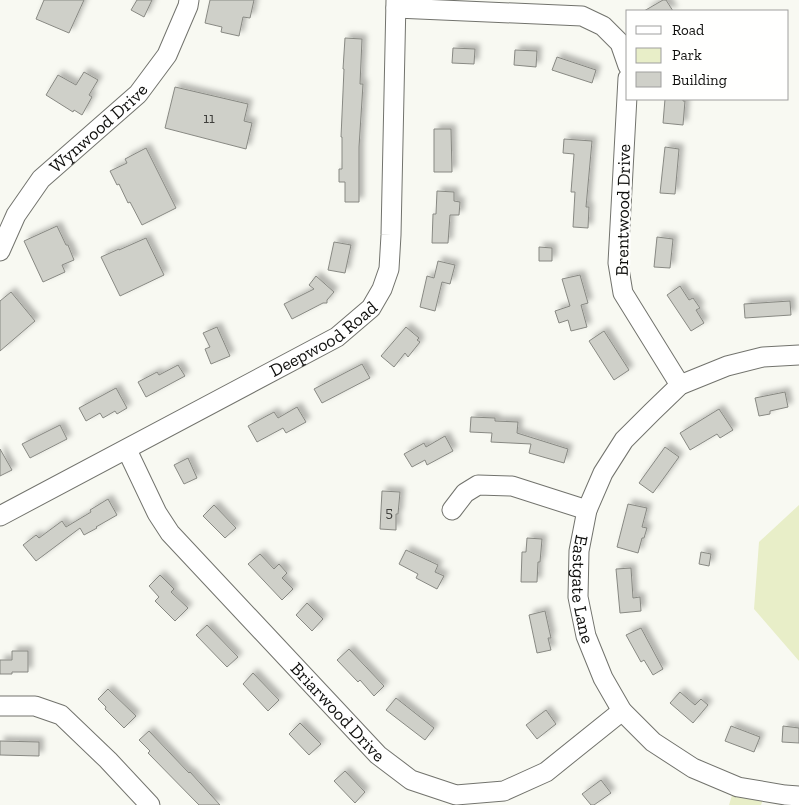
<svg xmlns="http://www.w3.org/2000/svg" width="799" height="805" viewBox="0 0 799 805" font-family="'Zilla Slab',serif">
<defs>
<filter id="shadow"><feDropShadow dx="4.5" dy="-4.5" stdDeviation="2.5" flood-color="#0004"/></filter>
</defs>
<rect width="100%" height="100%" fill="#f8f9f2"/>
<!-- green -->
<path fill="#e8eec8" d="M799 505V661L754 609 759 542Z
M737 779 768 786 761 805H729Z"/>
<!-- building -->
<path fill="#cfd0c9" stroke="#888983" filter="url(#shadow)" d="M44 0H84L69 33 36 19Z
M137 0H152L144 17 131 10Z
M210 0H254L250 18 243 17 239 36 221 32 222 27 205 23Z
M663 0H666L673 11H644Z
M345 38 362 39 360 84H363L359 147V202H345V182H339V169H342V137H341L344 69H343Z
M453 48 475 49 474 64 452 63Z
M515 50 537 51 536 67 514 65Z
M557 57 596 70 592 83 552 70Z
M84 72 98 80 89 95 92 97 82 115 74 110 73 112 46 95 58 75 76 85Z
M175 87 248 104 244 121 252 123 246 149 165 128Z
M665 99H683V101H685L683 125 663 123Z
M434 129H451L452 172H434Z
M564 139 592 141 586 207H589L588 228 573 227 575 192H571L574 154 563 153Z
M665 147 679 149 675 194 660 193Z
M146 148 176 208 142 225 130 202 128 203 119 184 117 185 110 171 127 163 125 159Z
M437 191 454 192V201L460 202 459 215H450L448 243H432L433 214H436Z
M57 226 66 245H68L74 260 62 265 65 272 43 282 24 241Z
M657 237 673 239 670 268 654 267Z
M146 238 164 275 120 296 101 257 119 249V250Z
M334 242 351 245 345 273 328 270Z
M539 247 552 248V261H539Z
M438 261 455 265 450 284 442 282 435 311 420 307 427 276 434 278Z
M580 275 588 303 581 305 587 327 571 331 568 320 559 323 555 311 570 306 562 279Z
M316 276 334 292 327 300V303H323L292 319 284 304 314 289 309 285Z
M680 286 689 300 693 298 700 308 696 310 704 323 691 331 667 295Z
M11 292 35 321 0 351V301Z
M790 301 791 315 745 318 744 304Z
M217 327 230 356 211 364 205 349 210 347 203 333Z
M406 327 419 338 417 340 420 342 408 357 405 353 394 367 381 356Z
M604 331 629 370 614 380 589 341Z
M362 364 370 378 322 403 314 389Z
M178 365 185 376 146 397 138 382 157 372 159 375Z
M116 388 127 408 117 414 115 411 103 418 100 413 86 421 79 408Z
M785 392 788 407 770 411V414L759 416 755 398Z
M297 407 306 422 286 433 283 428 257 442 248 426 274 412 278 418Z
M719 409 733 430 720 438 717 434 690 450 680 433Z
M471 417 495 418V421L518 422 517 433 568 449 564 463 529 453 531 444 491 442 492 433 470 432Z
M60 425 67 439 30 458 22 444Z
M445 436 453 451 427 465 425 460 412 467 404 454 424 443 426 447Z
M665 447 679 457 653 493 639 483Z
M0 449 12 470 0 476Z
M188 458 197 478 184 484 174 465Z
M382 491 400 492 398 514H396V530L380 529Z
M108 499 117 515 96 527 97 528 84 535 80 528 36 561 23 545 36 535 39 538 62 521 66 527 91 512 90 510Z
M628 504 647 508 642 527 647 528 644 538H642L638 553 617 547Z
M214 505 236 528 225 538 203 516Z
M527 538 542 539 540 562H538L537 582H521L522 552H526Z
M406 550 438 565 435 572 444 576 437 589 416 578 418 574 399 564Z
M701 552 711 554 709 566 699 564Z
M260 554 274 569 279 564 287 573 282 578 293 589 282 600 248 564Z
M631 568 633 598 640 597 641 611 620 613 616 569Z
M160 575 174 589 171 592 188 608 175 621 155 601 159 597 149 586Z
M307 603 323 619 312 631 296 615Z
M545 611 551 638H548L551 650 537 653 529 615Z
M207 625 238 657 227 667 196 635Z
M641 628 663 669 653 675 644 660 641 662 626 635Z
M349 649 384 686 374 696 360 680 358 682 337 660Z
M12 651H28V672H12V674H0V660H12Z
M253 673 279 700 268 711 243 684Z
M108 689 136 716 124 728 105 709 106 707 98 699Z
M680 692 695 705 701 699 708 705 693 723 670 703Z
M396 698 434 728 425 740 386 710Z
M546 710 556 724 537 739 526 725Z
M300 723 321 744 309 755 289 734Z
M731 726 760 737 754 752 725 741Z
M783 726 799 728V743L782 742Z
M149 731 189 773 190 772 220 805H199L148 753 150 751 139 740Z
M0 741 39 742V756L0 755Z
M345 771 365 792 355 803 334 781Z
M601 780 611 793 594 805H591L582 794Z"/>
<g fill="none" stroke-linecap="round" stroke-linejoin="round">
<defs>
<g id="minor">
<path d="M396 8 582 16 603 26 620 43 628 66"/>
<path d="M628 78 618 263 623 293 680 385"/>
<path id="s1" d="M0 251 16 215 41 179 138 94 167 55 188 6 189 0"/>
<path id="s2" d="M799 355 763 357 727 366 680 385 652 412 624 440 603 473 587 510 579 551 578 597 586 636 603 678 622 711 653 742 693 768 738 787 785 795 799 796"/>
<path id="s3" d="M127 450 157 513 170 533 378 755 411 780 456 795 504 791 546 772 622 711"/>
<path d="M452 510 465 493 478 485 512 486 587 510"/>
<path id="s4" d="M0 516 337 337 371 308 382 289 389 269 391 235 396 0"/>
<path d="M0 706H35L61 715 108 760 150 805"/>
</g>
</defs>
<!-- minor casing -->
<use href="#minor" stroke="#72736d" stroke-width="21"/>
<!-- minor -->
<use href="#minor" stroke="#fff" stroke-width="19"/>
</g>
<g text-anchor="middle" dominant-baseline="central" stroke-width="4.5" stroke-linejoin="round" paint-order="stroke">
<!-- number labels -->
<g font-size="15" fill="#3f3f3c">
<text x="209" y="118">11</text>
<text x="389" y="512">5</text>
</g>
<!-- street labels -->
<g font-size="18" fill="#0f0f0d" stroke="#fffffe">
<text stroke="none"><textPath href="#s1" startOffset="160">Wynwood Drive</textPath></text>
<text transform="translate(623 210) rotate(-89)">Brentwood Drive</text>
<text stroke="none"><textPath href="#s4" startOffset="369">Deepwood Road</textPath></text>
<text stroke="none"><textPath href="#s2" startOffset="362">Eastgate Lane</textPath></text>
<text stroke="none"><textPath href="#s3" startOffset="339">Briarwood Drive</textPath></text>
</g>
</g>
<!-- legend -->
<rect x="626" y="10" width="162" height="90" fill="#fffffe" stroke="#9f9f9e"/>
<rect x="636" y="26" width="25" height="8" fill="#ffffff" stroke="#9f9f9e"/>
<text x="672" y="35" font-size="15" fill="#0f0f0d">Road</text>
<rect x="636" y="48" width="25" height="15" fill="#e8eec8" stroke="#9f9f9e"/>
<text x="672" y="60" font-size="15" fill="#0f0f0d">Park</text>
<rect x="636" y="72" width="25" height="15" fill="#cfd0c9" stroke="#9f9f9e"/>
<text x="672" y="85" font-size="15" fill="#0f0f0d">Building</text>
</svg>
